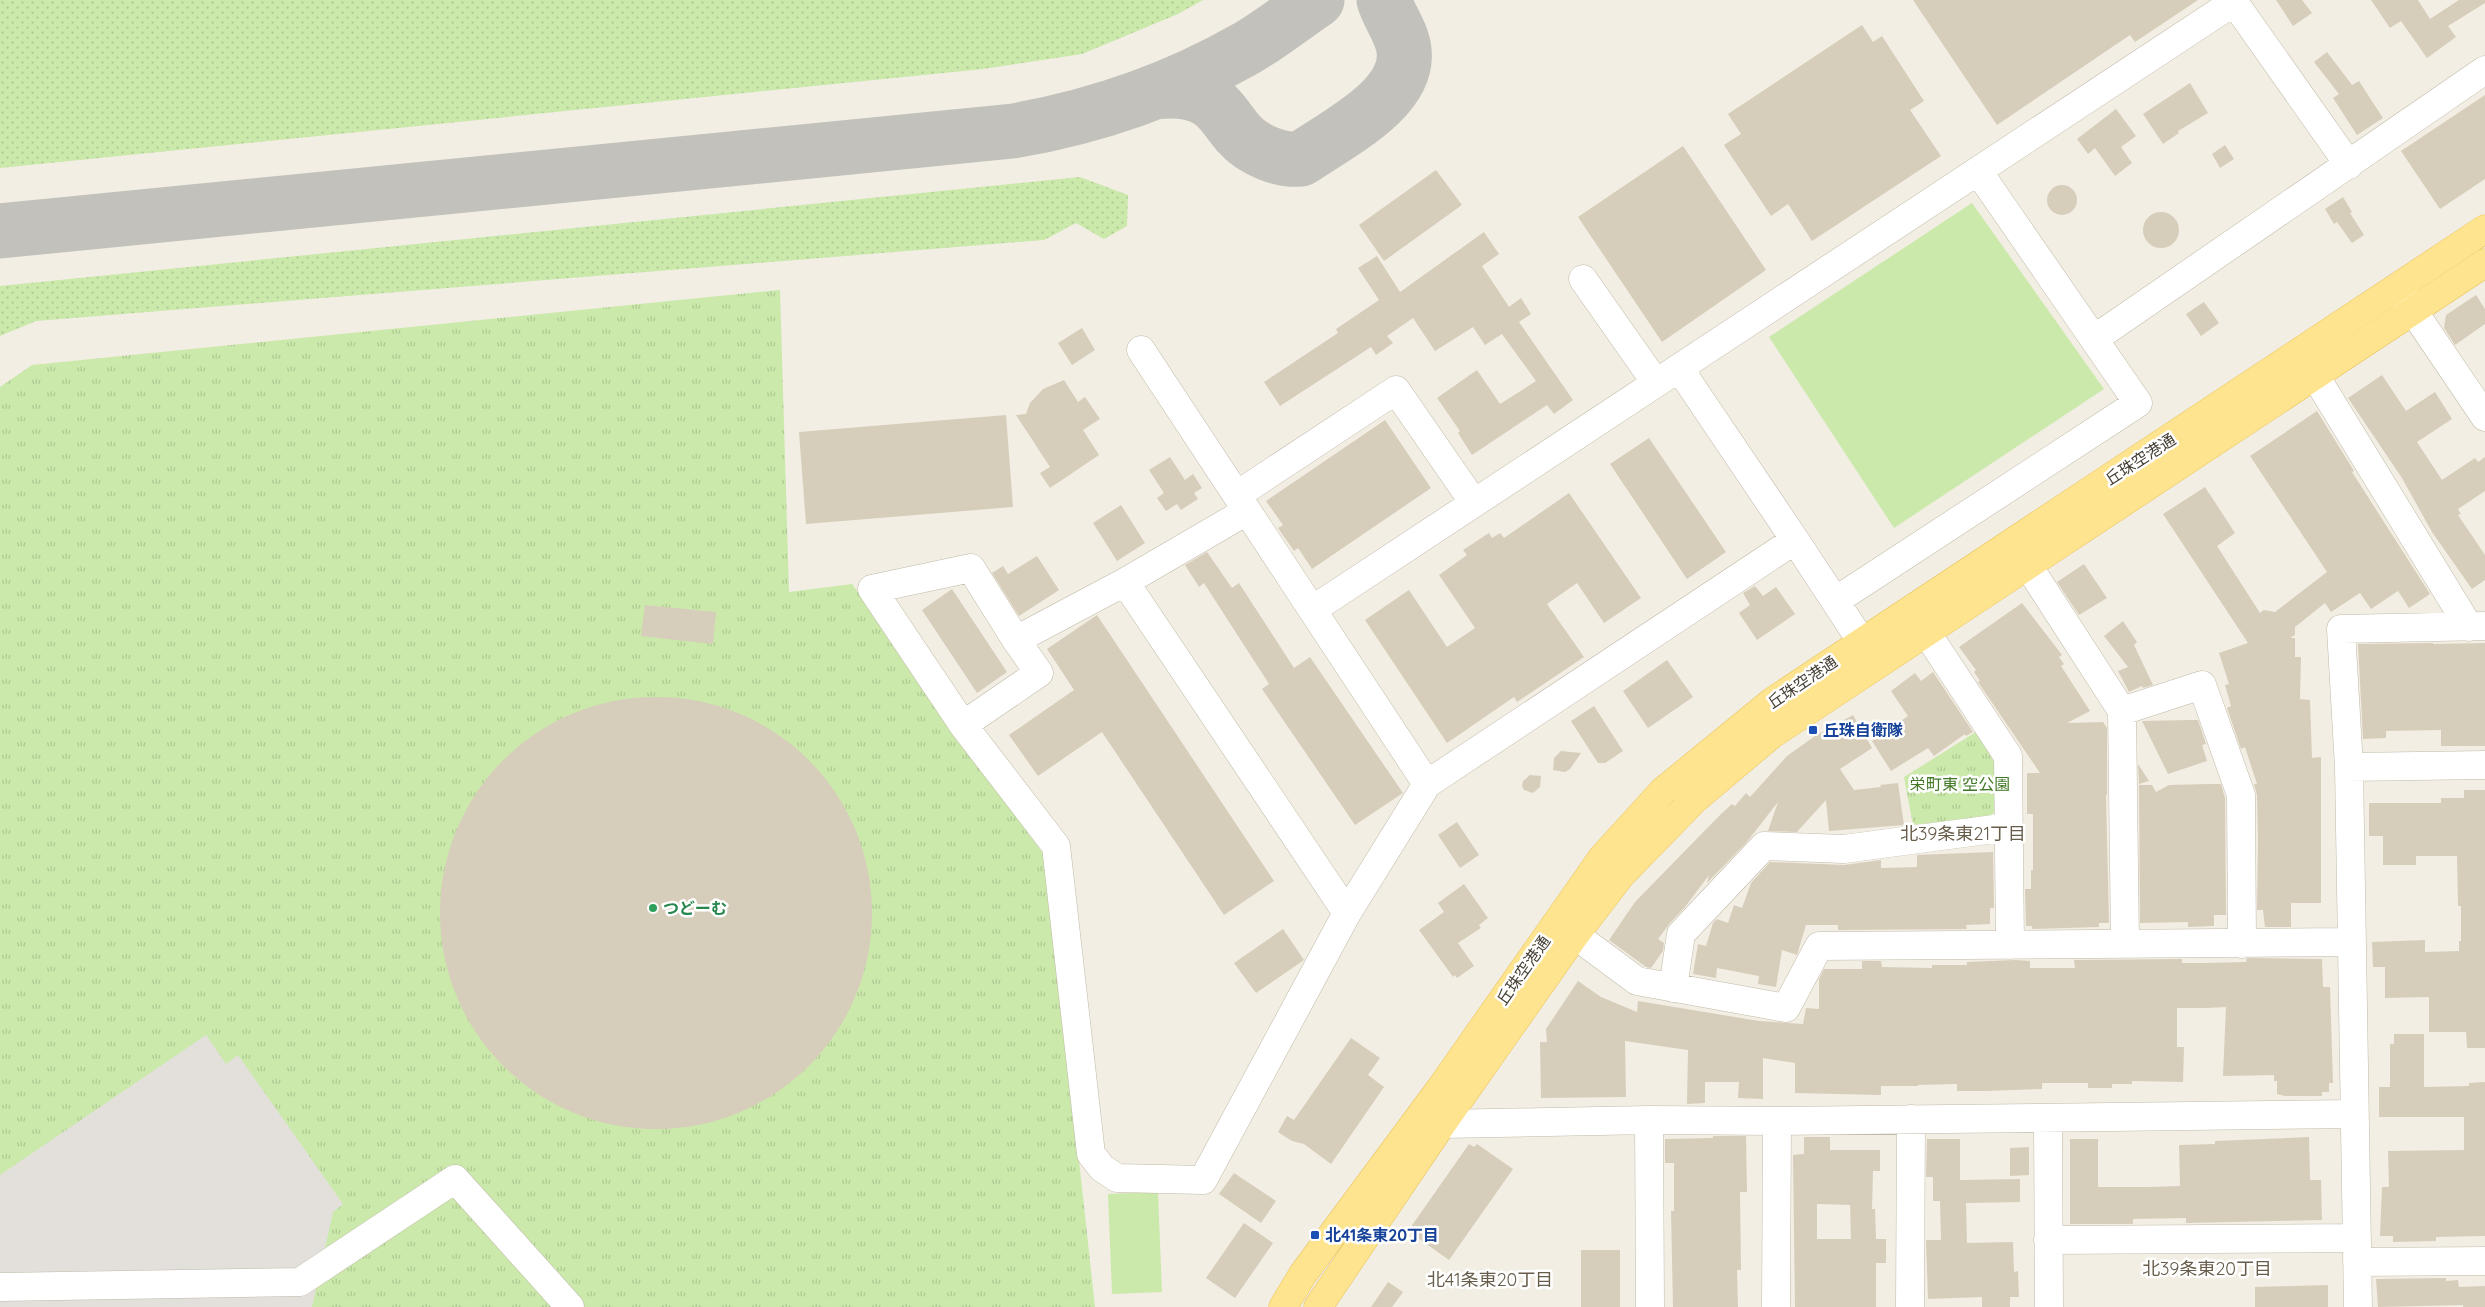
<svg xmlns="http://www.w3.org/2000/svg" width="2485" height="1307" viewBox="0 0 2485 1307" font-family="Quicksand,'Noto Sans JP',sans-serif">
<defs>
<pattern id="grass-dots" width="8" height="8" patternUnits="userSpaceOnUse" patternTransform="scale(1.25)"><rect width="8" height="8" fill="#cae9aa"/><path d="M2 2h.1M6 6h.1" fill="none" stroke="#afc993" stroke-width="1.8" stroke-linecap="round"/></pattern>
<pattern id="park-tufts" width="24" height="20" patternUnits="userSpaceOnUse" patternTransform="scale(1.25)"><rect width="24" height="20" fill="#cae9aa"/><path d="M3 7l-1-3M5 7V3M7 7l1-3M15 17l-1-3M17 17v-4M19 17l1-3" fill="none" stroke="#afc993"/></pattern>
</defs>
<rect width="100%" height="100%" fill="#f2eee3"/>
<!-- grass -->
<path fill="url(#grass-dots)" d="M0 0H1203L1178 14 1082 54 983 69 0 168Z
M1080 177 1128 195 1127 226 1104 239 1076 223 1044 240 36 321 0 336V286Z"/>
<!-- park -->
<path fill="url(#park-tufts)" d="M780 290 789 592 852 584 1046 858 1095 1307H0V387L32 365Z
M1976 732 1995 764 1997 810 1990 816 1913 825 1904 777Z"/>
<!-- garden -->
<path fill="#cae9aa" d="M1972 203 2104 389 1894 528 1769 337Z
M1158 1192 1162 1292 1112 1294 1108 1194Z"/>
<!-- parking -->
<path fill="#e3e0dc" d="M206 1035 226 1064 238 1055 343 1204 333 1212 312 1307H0V1175Z"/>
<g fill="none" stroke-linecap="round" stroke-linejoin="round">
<!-- taxiway -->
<path stroke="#c3c1bc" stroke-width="55" d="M1155 92C1173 90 1192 90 1208 100 1222 108 1228 122 1239 134 1253 150 1280 161 1301 159 1337 134 1410 99 1404 50 1402 32 1389 17 1384 0
M0 231 1013 131C1094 117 1173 90 1245 49 1270 35 1293 16 1317 0"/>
</g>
<!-- building -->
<path fill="#d7cdbb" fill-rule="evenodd" d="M1913 0H2198L2135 42 2130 35 1997 125Z
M2276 0H2302L2312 13 2293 26Z
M2371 0H2418L2430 19 2459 0H2485V3L2448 26 2456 37 2427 58 2401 21 2390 28Z
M1862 25 1873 42 1882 36 1924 101 1910 110 1941 156 1812 241 1788 204 1771 216 1724 145 1741 134 1728 114Z
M2327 52 2352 85 2359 81 2383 118 2357 135 2333 98 2339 94 2314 62Z
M2190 83 2208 113 2178 131 2179 133 2163 144 2143 114Z
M2485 95V179L2440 209 2401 151Z
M2116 109 2136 136 2121 147 2132 163 2115 176 2095 148 2088 154 2077 139Z
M2225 145 2234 159 2220 168 2212 154Z
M1683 146 1766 270 1662 342 1578 217Z
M1436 170 1462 205 1384 261 1359 225Z
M2047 200a15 15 0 1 1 30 0a15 15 0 1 1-30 0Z
M2343 197 2352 212 2350 213 2364 235 2352 243 2337 222 2334 224 2325 209Z
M2143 230a18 18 0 1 1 36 0a18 18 0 1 1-36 0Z
M1484 232 1499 254 1482 266 1509 307 1521 298 1531 314 1519 322 1573 400 1554 414 1547 405 1472 455 1458 433 1460 431 1437 398 1477 370 1500 404 1536 381 1502 334 1485 345 1473 327 1435 351 1413 318 1387 336 1393 343 1376 355 1371 347 1280 406 1264 382 1338 333 1336 329 1379 300 1358 268 1377 256 1400 292Z
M2476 295 2485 309V324L2455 345 2444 328 2446 315Z
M2204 302 2219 323 2201 336 2186 314Z
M1082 328 1095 350 1072 365 1058 343Z
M2382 375 2406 411 2435 392 2452 419 2417 442 2442 480 2475 458 2478 462 2485 457V491L2458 509 2461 514 2458 515 2485 555V580L2472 589 2432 532 2402 478 2348 398Z
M1064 380 1078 402 1085 397 1100 419 1083 430 1099 455 1050 488 1040 473 1050 467 1016 415 1026 414 1030 403 1043 389Z
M2317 411 2354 471 2352 472 2430 594 2409 608 2398 591 2371 609 2360 593 2331 612 2325 603 2295 627V635L2290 638H2295V657H2301L2300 699 2310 700 2312 758 2321 757V903H2291V927H2265L2263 910H2257L2258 840 2257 795 2254 784H2257L2245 747 2241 749 2227 708 2231 706 2225 685 2229 684 2219 653 2248 643 2163 514 2205 487 2235 533 2217 546 2260 613 2264 610 2275 612 2327 572 2250 456Z
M1006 415 1013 507 806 524 799 432Z
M1385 420 1431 488 1312 569 1298 548 1294 551 1278 528 1283 525 1266 501Z
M1649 438 1726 552 1687 579 1610 464Z
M1170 457 1185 480 1193 474 1202 488 1194 493 1198 499 1181 510 1177 504 1166 511 1157 498 1164 493 1149 470Z
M1569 493 1641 598 1604 623 1577 583 1547 604 1584 657 1517 702 1514 697 1447 743 1365 620 1409 590 1447 647 1475 628 1439 575 1467 555 1463 550 1489 533 1492 538 1500 533 1504 538Z
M1121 505 1145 543 1117 561 1093 523Z
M1207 552 1232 588 1239 583 1294 668 1310 657 1403 793 1355 825 1262 689 1269 684 1204 583 1199 587 1185 565Z
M1037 556 1059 590 1019 616 992 573 1003 566 1008 574Z
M2084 564 2107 598 2079 615 2057 582Z
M1755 586 1763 596 1776 587 1795 614 1757 640 1739 613 1750 605 1743 593Z
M952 589 1007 672 977 693 922 610Z
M2022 603 2062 655 2059 657 2064 664 2061 666 2090 711 2067 723 2103 722 2107 728V795H2106L2109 923H2099V927L2032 929V926H2026L2025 889H2031V870H2033V814H2027V773H2040L1978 682 1980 681 1974 672 1976 670 1959 647Z
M645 605 716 612 713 644 641 636Z
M1097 615 1274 881 1224 915 1102 732 1038 776 1009 735 1074 690 1047 649Z
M2123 621 2137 642 2134 645 2153 685 2143 688 2142 686 2129 692 2118 671 2128 667 2104 636Z
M2433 643V644L2485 643V746H2441V730L2386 731V738L2363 739 2358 644Z
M1667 660 1693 697 1648 728 1623 691Z
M1933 672 1973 732 1966 736 1965 734 1934 756 1928 748 1891 771 1872 741 1908 716 1891 691 1915 673 1921 681Z
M440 913a216 216 0 1 1 432 0a216 216 0 1 1-432 0Z
M1594 706 1623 751 1605 763H1598L1571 721Z
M1853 715 1872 748 1840 769 1854 790 1881 787 1880 785 1898 783 1904 825 1829 831 1826 800 1797 832 1768 831 1778 802 1746 843 1707 883 1709 875 1685 907 1670 923 1658 939 1664 943 1663 951 1651 968 1646 967 1609 940 1635 902 1721 814 1732 804 1735 806 1746 793 1750 797 1787 756 1815 736Z
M2191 720H2198L2206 744 2202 745 2207 761 2168 774 2142 721Z
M1561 751 1581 753 1570 769 1565 772 1553 770 1554 758Z
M2138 764 2149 781 2139 784Z
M1530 775 1541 776 1540 787 1533 793 1524 790 1522 786 1523 781Z
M2208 784H2221L2225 798 2226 915H2214V926L2188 927V922L2140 923 2139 785H2152L2156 792 2169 785Z
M2464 790H2485V1048H2467L2466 1032H2429V997L2385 998V967H2373L2372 942 2425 940V952L2459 951V941H2461V906H2458L2457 856H2416V865H2383V836H2369V803H2441V798H2464Z
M1457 822 1479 855 1460 868 1438 835Z
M1993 852 1994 908H1990V924L1966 925 1967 929 1838 930V925H1806L1797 955 1782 950 1776 987 1758 984 1759 976 1717 968 1716 978 1693 974 1698 944 1706 946 1713 923 1717 919 1728 923 1734 905 1742 908 1751 883 1770 862 1844 865 1881 860V868L1917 867V855Z
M1464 884 1488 918 1479 925 1481 928 1458 943 1474 966 1457 978 1455 975 1453 977 1419 930 1444 912 1438 903Z
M1283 929 1304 960 1256 993 1234 963Z
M2247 958 2322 959 2323 987H2330L2333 1083H2329V1092H2322V1096H2285L2277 1094V1081H2274V1075L2223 1076 2226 1007 2207 1008H2177V1047H2184L2183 1082 2132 1081V1084H2112V1088H2088V1083H2042V1089L1985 1091H1957V1084L1918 1085V1086H1881V1095L1795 1093V1063L1763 1058V1099L1738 1098 1739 1082H1705V1103L1687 1104 1688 1050 1625 1041 1626 1097 1541 1098 1540 1042H1547L1546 1029 1578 981 1601 997 1637 1012 1638 1001 1759 1021 1803 1024 1806 1008 1819 1009V979L1824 969H1862V961H1881L1882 967 1932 968V965H1967V962L2015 960 2030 961V968H2075L2074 960 2182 959V963H2205L2246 962Z
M2394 1034H2424V1087L2469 1086V1083L2485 1082V1236L2436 1237V1241L2393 1242V1236H2380L2382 1187H2389L2388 1151 2464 1150V1117H2379V1087H2390V1044H2394Z
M1351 1038 1380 1058 1368 1075 1384 1087 1331 1164 1304 1144 1292 1141 1278 1132 1287 1116 1294 1120Z
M1713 1136H1746L1747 1192H1740L1741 1270H1737L1738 1307H1673L1671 1211H1674V1163H1665V1139L1713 1138Z
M1804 1137H1830V1150H1880V1171H1873L1872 1209H1875L1876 1239H1886V1263H1876V1307H1795L1793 1155 1804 1154ZM1817 1204 1850 1205 1851 1239H1817Z
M2309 1137 2310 1180H2321L2322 1220 2186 1223V1218L2133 1219V1224H2070V1139H2098V1187H2148L2180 1186 2179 1145 2215 1144V1141Z
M1927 1139H1960V1180L2020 1179V1202L1966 1203 1967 1243 2013 1242 2014 1272 2018 1271 2019 1297H2010V1307H1982V1297L1928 1299 1926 1240H1941L1940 1201H1933V1177H1926Z
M1469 1144 1474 1147 1477 1144 1513 1169 1449 1260 1408 1231Z
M2029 1147V1175L2010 1176V1148Z
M1234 1173 1276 1201 1261 1223 1219 1194Z
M1244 1223 1273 1243 1235 1298 1206 1278Z
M1581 1250H1620V1307H1581Z
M2446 1278V1281L2458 1280 2459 1287 2485 1286V1307H2463V1305L2378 1307 2376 1279Z
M1388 1282 1403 1292 1392 1307H1371Z
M2328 1285V1307H2255V1287Z"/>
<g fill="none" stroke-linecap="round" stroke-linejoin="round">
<defs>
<path id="minor" d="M1583 279 1656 383
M2397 287 2485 417
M2094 339 2485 70
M1141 350 1427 784 1795 540 1875 662
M2303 356 2469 627
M1679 368 1795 540
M1237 495 1396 390 1474 503
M1247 511 1125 582 1347 913 1427 784
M2027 564 2122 711 2125 944
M1835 601 2138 403 1978 171
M1312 610 2234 2 2349 165
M1926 632 2008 756 2010 945
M1016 640 971 568 872 589 963 725 1056 846 1091 1154 1102 1168 1117 1178 1203 1180 1347 913
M2122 711 2202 685 2241 795 2242 944
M963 725 1039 673 1016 640 1125 582
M2349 767 2485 765
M1575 935 1637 981 1786 1008 1819 946 2351 942
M1673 988 1681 934 1764 846 1844 849 2009 827
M1426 1109 1442 1124 1649 1120 1777 1121 2353 1114
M2048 1118 2049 1307
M1649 1120 1650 1307
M2048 1240 2357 1238
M2357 1262 2485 1261
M0 1287 300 1282 455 1179 570 1307
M1776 1307 1777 1121
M1910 1307 1911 1119
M2358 1307 2349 767 2341 629 2485 626"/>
<path id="major" d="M1283 1307 1303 1274 1440 1089 1602 858 1663 791 1773 701 2485 229
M1318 1307 1442 1124 1575 935 1621 875 1694 800 1771 735 2485 263"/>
</defs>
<!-- minor casing -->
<use href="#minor" stroke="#c1baa8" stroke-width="29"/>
<!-- major casing -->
<use href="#major" stroke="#e8c45c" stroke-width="29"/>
<!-- minor -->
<use href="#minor" stroke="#fff" stroke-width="28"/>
<!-- major -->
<use href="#major" stroke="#ffe48f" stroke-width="28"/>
</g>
<!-- markers -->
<g fill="#1a4fb4" stroke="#fff" stroke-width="2">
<rect x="1808" y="725" width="10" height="10" rx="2.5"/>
<rect x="1310" y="1230" width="10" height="10" rx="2.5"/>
</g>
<circle fill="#2e9e5b" stroke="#fff" stroke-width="2" cx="653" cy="908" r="5"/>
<g text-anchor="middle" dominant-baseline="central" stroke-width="5" stroke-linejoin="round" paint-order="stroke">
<!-- street labels -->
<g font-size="16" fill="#443e33" stroke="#fff">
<text transform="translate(2140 459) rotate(-33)">丘珠空港通</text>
<text transform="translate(1802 682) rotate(-34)">丘珠空港通</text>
<text transform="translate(1523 970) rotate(-55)">丘珠空港通</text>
</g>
<!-- transit labels -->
<g font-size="16" font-weight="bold" fill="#164399" stroke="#fff" text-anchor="start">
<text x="1823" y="730">丘珠自衛隊</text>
<text x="1325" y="1235">北41条東20丁目</text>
</g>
<!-- park labels -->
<g font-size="16" fill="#417825" stroke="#fff">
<text x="1960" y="784">栄町東 空公園</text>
</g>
<!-- leisure labels -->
<g font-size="16" font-weight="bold" fill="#27864d" stroke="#fff" text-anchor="start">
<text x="663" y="908">つどーむ</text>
</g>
<!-- neighbourhood labels -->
<g font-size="18" fill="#685d4a" stroke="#fff">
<text x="1963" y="833">北39条東21丁目</text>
<text x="2207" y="1268">北39条東20丁目</text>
<text x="1490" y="1279">北41条東20丁目</text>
</g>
</g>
</svg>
